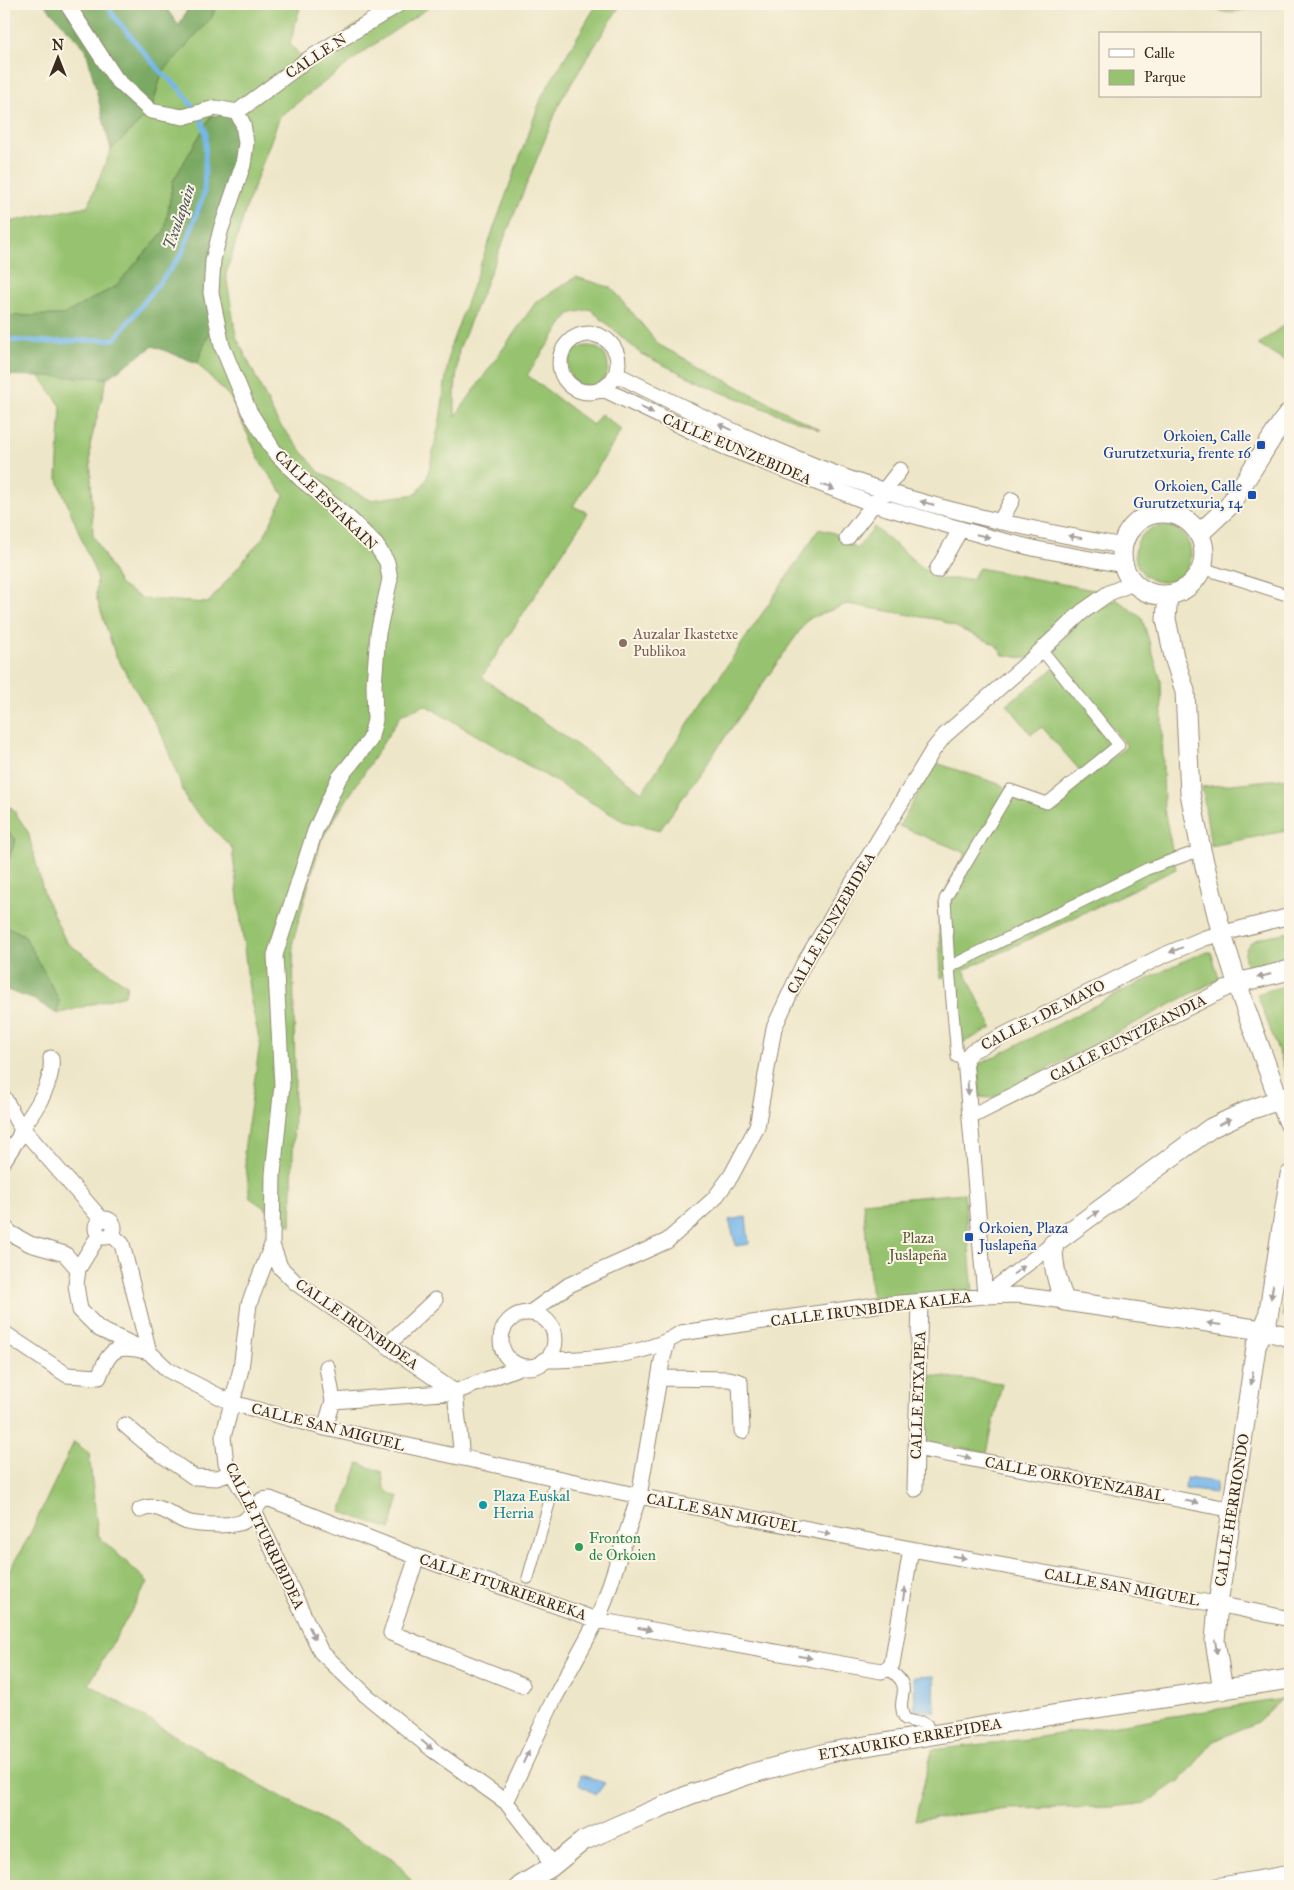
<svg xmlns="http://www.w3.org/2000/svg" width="1294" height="1890" viewBox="0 0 1294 1890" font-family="'IM FELL Great Primer',serif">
<rect width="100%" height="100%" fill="#fcf5e5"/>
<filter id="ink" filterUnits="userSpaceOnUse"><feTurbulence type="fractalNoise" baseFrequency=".02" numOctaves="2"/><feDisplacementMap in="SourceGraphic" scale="10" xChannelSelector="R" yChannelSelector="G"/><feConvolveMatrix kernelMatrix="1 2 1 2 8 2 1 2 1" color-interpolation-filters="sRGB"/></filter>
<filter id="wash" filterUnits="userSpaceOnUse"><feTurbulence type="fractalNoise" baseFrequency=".0096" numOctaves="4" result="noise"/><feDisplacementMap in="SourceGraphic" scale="20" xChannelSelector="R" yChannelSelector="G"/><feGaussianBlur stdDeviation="1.12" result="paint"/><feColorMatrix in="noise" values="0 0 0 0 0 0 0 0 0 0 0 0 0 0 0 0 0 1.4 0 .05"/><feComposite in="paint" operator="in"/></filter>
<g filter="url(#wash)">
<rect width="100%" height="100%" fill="#eee6c8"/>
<!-- green -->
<path fill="#97c370" stroke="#697647" d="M217 4H301L290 44 304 60 389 4H434L369 48 280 116 247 205 226 274 236 336 277 421 319 472 370 500 416 494 427 479 440 420 450 348 503 203 542 96 597 4H621L561 100 459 349 455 391V417L536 302 576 277 612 288 659 345 820 430 718 391 641 354 590 309 569 314 527 375 593 425 601 414 622 430 573 506 588 513 482 677 642 792 819 529 834 533 857 549 874 527 936 579H972L979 568 1109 593 1032 659 1003 655 996 645 940 620 847 604 808 619 660 830 623 821 425 705 401 715 321 840 293 942 295 1079 291 1226 250 1198 244 1151 260 1043 250 997 232 848 188 803 162 735 115 654 96 596 97 577 57 478 61 406 38 374 107 378 90 445 93 535 120 585 143 599 208 603 265 535 284 495 262 465 230 397 197 363 211 328 236 111 215 109 173 181 165 230 116 286 63 315 4 316V223L88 206 111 150 151 111 162 73 212 17Z
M1194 4H1275L1229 13Z
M1290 320V363L1258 345Z
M568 366a20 20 0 1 1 40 0a20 20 0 1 1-40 0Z
M1135 554a28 28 0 1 1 56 0a28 28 0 1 1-56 0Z
M1116 599 1142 618 1161 681 1164 809 1176 869 964 970 992 1028 956 1046 952 974 941 978 938 903 966 853 899 826 936 763 1002 785 1016 799 1048 811 1127 746 1051 652 1082 619Z
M1056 667 1119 745 1083 774 1042 727 1031 734 1007 704Z
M1290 778V830L1211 846 1202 787Z
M4 805 12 808 28 832 44 894 66 942 127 985 125 995 57 1014 59 1000 24 935 4 925V871L16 839 4 828Z
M1290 932V964L1249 972C1233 937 1265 937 1290 932Z
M1208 952H1211L1219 979 992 1098 980 1097 978 1065 1135 985 1188 959Z
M1290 984V1080H1289L1257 994Z
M964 1193 973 1293 872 1301 863 1202Z
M1290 1271V1317L1282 1316Z
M925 1375 1002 1383 987 1453 927 1442 924 1435Z
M74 1442 89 1453 98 1536 148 1582 89 1684 200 1751 395 1860 415 1886H4V1579L27 1540Z
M359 1463 382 1472C384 1487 383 1492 399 1497L390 1529 341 1512Z
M1282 1699 1257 1722 1214 1741 1182 1779 1146 1803 1113 1807 1008 1809 915 1820 932 1750 1027 1739Z"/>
<!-- forest -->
<path fill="#79a962" stroke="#5a6a40" d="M44 4H163L179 26 190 4H217L212 17 162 73 151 111 111 150 86 49Z
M237 112 243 165 211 293V328L197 363 153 346 107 378 4 375V316L63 315 116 286 165 230 173 181 211 116Z
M4 828 16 839 4 871Z
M4 925 24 935 59 1000 57 1014 35 1000 4 989Z"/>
<!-- water -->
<path fill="#74b7ea" stroke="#587084" d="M746 1217 749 1244 736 1246 729 1220Z
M1186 1478 1217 1482 1215 1493 1185 1489Z
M934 1676 935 1711H915L914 1677Z
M581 1775 605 1783 596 1795 579 1785Z"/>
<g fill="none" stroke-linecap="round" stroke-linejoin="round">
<!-- stream -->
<path stroke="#74b7ea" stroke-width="5" d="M4 340 52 342 115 339 182 254 204 193 206 134 200 116 180 89 162 73 146 55 113 15 108 4"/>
</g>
</g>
<g filter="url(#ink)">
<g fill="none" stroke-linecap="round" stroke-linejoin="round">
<defs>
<path id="pedestrian" d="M1202 568 1290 596
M949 967 1147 869 1201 850
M965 1059 957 1057 949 967 945 899 1010 790 1047 803 1119 745 1041 649
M528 1578 556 1479
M888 1669C918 1689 893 1696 905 1719L915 1722H923L927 1725 929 1734"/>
<path id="minor" d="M67 4 116 79 151 111 183 117 215 108 237 112 243 124 246 143 243 165 221 229 213 260 211 293 222 346 249 411 274 451 302 480 349 518 376 545 387 562 390 579 378 633 374 685 375 720 370 740 339 778 315 831 275 955 282 1085 273 1174 272 1245 249 1304 241 1369 223 1437 226 1463 254 1510 321 1652 367 1696 433 1750 506 1802 544 1851 551 1867
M237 112 307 60 399 4
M560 363a29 29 0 1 1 58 0a29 29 0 1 1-58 0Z
M616 374C709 421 804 467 905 497 976 518 1049 533 1123 546
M603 389 725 447 873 504 992 538 1037 549 1123 565
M1000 522 1012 500
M847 538 900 470
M937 570 960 530
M51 1058C54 1082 36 1109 22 1128L102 1220
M4 1098 18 1123 22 1128 19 1137 4 1160
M970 1117 1237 983
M96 1228a9 9 0 1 1 18 0a9 9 0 1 1-18 0Z
M4 1226 10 1233 30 1244 65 1254 78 1269 76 1285 80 1310 99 1329 149 1352 168 1370 232 1403 325 1428 658 1500 911 1549 1232 1607 1290 1619
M272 1245 280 1267 296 1283 455 1392 522 1366
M78 1269 99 1235
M985 1296 965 1059 972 1051 1162 956 1205 938 1290 916
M985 1296 1053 1244
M530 1313 569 1285 667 1241 714 1199 731 1176 757 1127 774 1028 803 965 933 750 945 735 1032 659 1082 612 1109 593 1133 583
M501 1340a27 27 0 1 1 54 0a27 27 0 1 1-54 0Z
M4 1333 67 1375 99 1377C110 1347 117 1344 149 1352L122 1244 111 1234
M387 1345 435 1300
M544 1360C586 1360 646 1357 681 1333L876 1305 985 1296 1018 1295 1065 1301
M327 1367 333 1401
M659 1378 729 1379 740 1382 742 1431
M125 1425 152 1448 194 1477 217 1478 232 1473
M325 1428 333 1401 455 1392 462 1458
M916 1448 1233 1510
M915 1489 920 1302
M140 1510C157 1501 171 1516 187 1522 196 1525 236 1527 244 1521 251 1516 257 1507 262 1500L270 1499 417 1557 597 1620 881 1671 888 1669 892 1664 911 1549
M417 1557 391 1633 522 1685
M506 1802 553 1701 597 1620 604 1603 639 1496 662 1361 667 1343
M1216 1886 1290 1873"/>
<path id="tertiary" d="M1122 554a41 41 0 1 1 82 0a41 41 0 1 1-82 0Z
M1199 534 1229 506 1282 422 1290 412
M1168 595 1166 619 1174 657 1185 691 1190 793 1201 850 1222 935 1244 1004 1279 1100 1290 1125
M1237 983 1290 970
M1290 1096 1247 1111 1211 1128 1053 1244C1053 1265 1056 1282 1065 1301L1262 1330 1290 1337
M1223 1690 1215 1641 1218 1604 1256 1347 1268 1317 1290 1175
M520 1886 551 1867 583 1841 619 1825 689 1795 750 1774 830 1752 1064 1713 1290 1679"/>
</defs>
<!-- pedestrian casing -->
<use href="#pedestrian" stroke="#948873" stroke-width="13"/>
<!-- minor casing -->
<use href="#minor" stroke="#948873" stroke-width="17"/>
<!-- tertiary casing -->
<use href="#tertiary" stroke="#948873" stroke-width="21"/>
<!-- pedestrian -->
<use href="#pedestrian" stroke="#fff" stroke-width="11"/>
<!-- minor -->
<use href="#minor" stroke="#fff" stroke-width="15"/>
<!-- tertiary -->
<use href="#tertiary" stroke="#fff" stroke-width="19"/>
</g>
<!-- one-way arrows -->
<defs><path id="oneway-solid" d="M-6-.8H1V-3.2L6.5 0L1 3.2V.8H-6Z" transform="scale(1.25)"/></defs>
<g fill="#a79f9a">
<use href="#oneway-solid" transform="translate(647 410) rotate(25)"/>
<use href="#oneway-solid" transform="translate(725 427) rotate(-155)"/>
<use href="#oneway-solid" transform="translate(828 487) rotate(21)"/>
<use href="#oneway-solid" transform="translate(927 503) rotate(-165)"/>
<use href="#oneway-solid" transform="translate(983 536) rotate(14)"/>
<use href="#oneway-solid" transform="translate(1075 537) rotate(-170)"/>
<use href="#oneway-solid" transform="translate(1176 950) rotate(158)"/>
<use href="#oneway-solid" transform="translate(1264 976) rotate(165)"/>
<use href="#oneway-solid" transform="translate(968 1088) rotate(86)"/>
<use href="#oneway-solid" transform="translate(1225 1122) rotate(-25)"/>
<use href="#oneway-solid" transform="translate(1093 1215) rotate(-36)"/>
<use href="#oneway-solid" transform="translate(1019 1270) rotate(-37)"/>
<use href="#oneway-solid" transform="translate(1272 1292) rotate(99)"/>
<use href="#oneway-solid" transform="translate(1214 1324) rotate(-172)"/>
<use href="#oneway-solid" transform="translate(1252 1378) rotate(98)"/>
<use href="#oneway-solid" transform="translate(964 1457) rotate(11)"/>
<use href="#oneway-solid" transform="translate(1192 1502) rotate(11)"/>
<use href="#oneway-solid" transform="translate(824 1533) rotate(11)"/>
<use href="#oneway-solid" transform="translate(959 1557) rotate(10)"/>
<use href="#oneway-solid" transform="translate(904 1594) rotate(-81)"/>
<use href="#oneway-solid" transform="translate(645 1629) rotate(10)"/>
<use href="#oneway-solid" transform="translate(312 1633) rotate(65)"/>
<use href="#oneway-solid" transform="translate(1216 1647) rotate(83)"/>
<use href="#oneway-solid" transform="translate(805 1657) rotate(10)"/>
<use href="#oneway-solid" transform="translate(427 1745) rotate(39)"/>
<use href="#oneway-solid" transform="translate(526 1757) rotate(-65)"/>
</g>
</g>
<!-- markers -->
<g fill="#1a4fb4" stroke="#fcf5e5" stroke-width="2">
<rect x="1256" y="440" width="10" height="10" rx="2.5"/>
<rect x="1247" y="490" width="10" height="10" rx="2.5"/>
<rect x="964" y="1232" width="10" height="10" rx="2.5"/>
</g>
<circle fill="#8d6e63" stroke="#fcf5e5" stroke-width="2" cx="623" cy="643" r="5"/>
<circle fill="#0f9aa8" stroke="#fcf5e5" stroke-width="2" cx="483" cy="1505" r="5"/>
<circle fill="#2e9e5b" stroke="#fcf5e5" stroke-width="2" cx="579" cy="1547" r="5"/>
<g text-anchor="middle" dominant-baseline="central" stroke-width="4" stroke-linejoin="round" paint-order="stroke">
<!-- street labels -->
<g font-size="15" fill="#3b2a1e" stroke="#fcf5e5">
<text transform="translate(316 56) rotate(-33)">CALLE N</text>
<text transform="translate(737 449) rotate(23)">CALLE EUNZEBIDEA</text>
<text transform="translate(326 500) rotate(44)">CALLE ESTAKAIN</text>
<text transform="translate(831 923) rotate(-60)">CALLE EUNZEBIDEA</text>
<text transform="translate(1043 1015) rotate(-27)">CALLE 1 DE MAYO</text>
<text transform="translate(1128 1038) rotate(-27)">CALLE EUNTZEANDIA</text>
<text transform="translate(871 1309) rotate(-7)">CALLE IRUNBIDEA KALEA</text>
<text transform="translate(357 1324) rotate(35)">CALLE IRUNBIDEA</text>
<text transform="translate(918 1395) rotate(-88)">CALLE ETXAPEA</text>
<text transform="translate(328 1427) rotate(14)">CALLE SAN MIGUEL</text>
<text transform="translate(1075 1479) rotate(11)">CALLE ORKOYENZABAL</text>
<text transform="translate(1232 1510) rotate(-81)">CALLE HERRIONDO</text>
<text transform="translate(724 1513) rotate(11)">CALLE SAN MIGUEL</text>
<text transform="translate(265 1536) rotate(64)">CALLE ITURRIBIDEA</text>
<text transform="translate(503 1587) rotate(19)">CALLE ITURRIERREKA</text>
<text transform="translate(1122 1587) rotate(10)">CALLE SAN MIGUEL</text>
<text transform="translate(910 1739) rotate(-10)">ETXAURIKO ERREPIDEA</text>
</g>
<!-- transit labels -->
<g font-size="15" fill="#164399" stroke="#fcf5e5" text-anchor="end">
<text x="1251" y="436">Orkoien, Calle<tspan x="1251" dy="17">Gurutzetxuria, frente 16</tspan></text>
<text x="1242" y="486">Orkoien, Calle<tspan x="1242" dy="17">Gurutzetxuria, 14</tspan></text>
<text x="979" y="1228" text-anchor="start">Orkoien, Plaza<tspan x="979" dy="17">Juslapeña</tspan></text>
</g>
<!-- education labels -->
<g font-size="15" fill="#785e54" stroke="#fcf5e5" text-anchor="start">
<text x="633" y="634">Auzalar Ikastetxe<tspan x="633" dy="17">Publikoa</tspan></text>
</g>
<!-- park labels -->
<g font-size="15" fill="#575837" stroke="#fcf5e5">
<text x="918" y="1238">Plaza<tspan x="918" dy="17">Juslapeña</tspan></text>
</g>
<!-- culture labels -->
<g font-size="15" fill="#0d838f" stroke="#fcf5e5" text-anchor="start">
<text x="493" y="1496">Plaza Euskal<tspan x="493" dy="17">Herria</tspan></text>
</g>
<!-- leisure labels -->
<g font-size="15" fill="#27864d" stroke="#fcf5e5" text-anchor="start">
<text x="589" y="1538">Fronton<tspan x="589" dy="17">de Orkoien</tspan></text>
</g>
<!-- water labels -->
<g font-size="16" font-style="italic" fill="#4c545b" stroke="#fcf5e5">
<text transform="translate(179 217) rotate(-71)">Txulapain</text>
</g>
</g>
<!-- margin -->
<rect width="1294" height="1890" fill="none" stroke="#fcf5e5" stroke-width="20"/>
<!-- legend -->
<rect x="1099" y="32" width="162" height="65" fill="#fcf5e5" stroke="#afa495"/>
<rect x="1109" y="49" width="25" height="8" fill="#ffffff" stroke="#afa495"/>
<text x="1144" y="58" font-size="15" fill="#3b2a1e">Calle</text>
<rect x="1109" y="70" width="25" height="15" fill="#97c370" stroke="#afa495"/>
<text x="1144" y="82" font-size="15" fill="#3b2a1e">Parque</text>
<!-- north arrow -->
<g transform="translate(58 58)" stroke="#fcf5e5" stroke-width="4" paint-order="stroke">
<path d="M0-4L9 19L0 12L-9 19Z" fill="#3b2a1e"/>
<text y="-8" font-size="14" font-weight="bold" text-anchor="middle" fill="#3b2a1e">N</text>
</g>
</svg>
